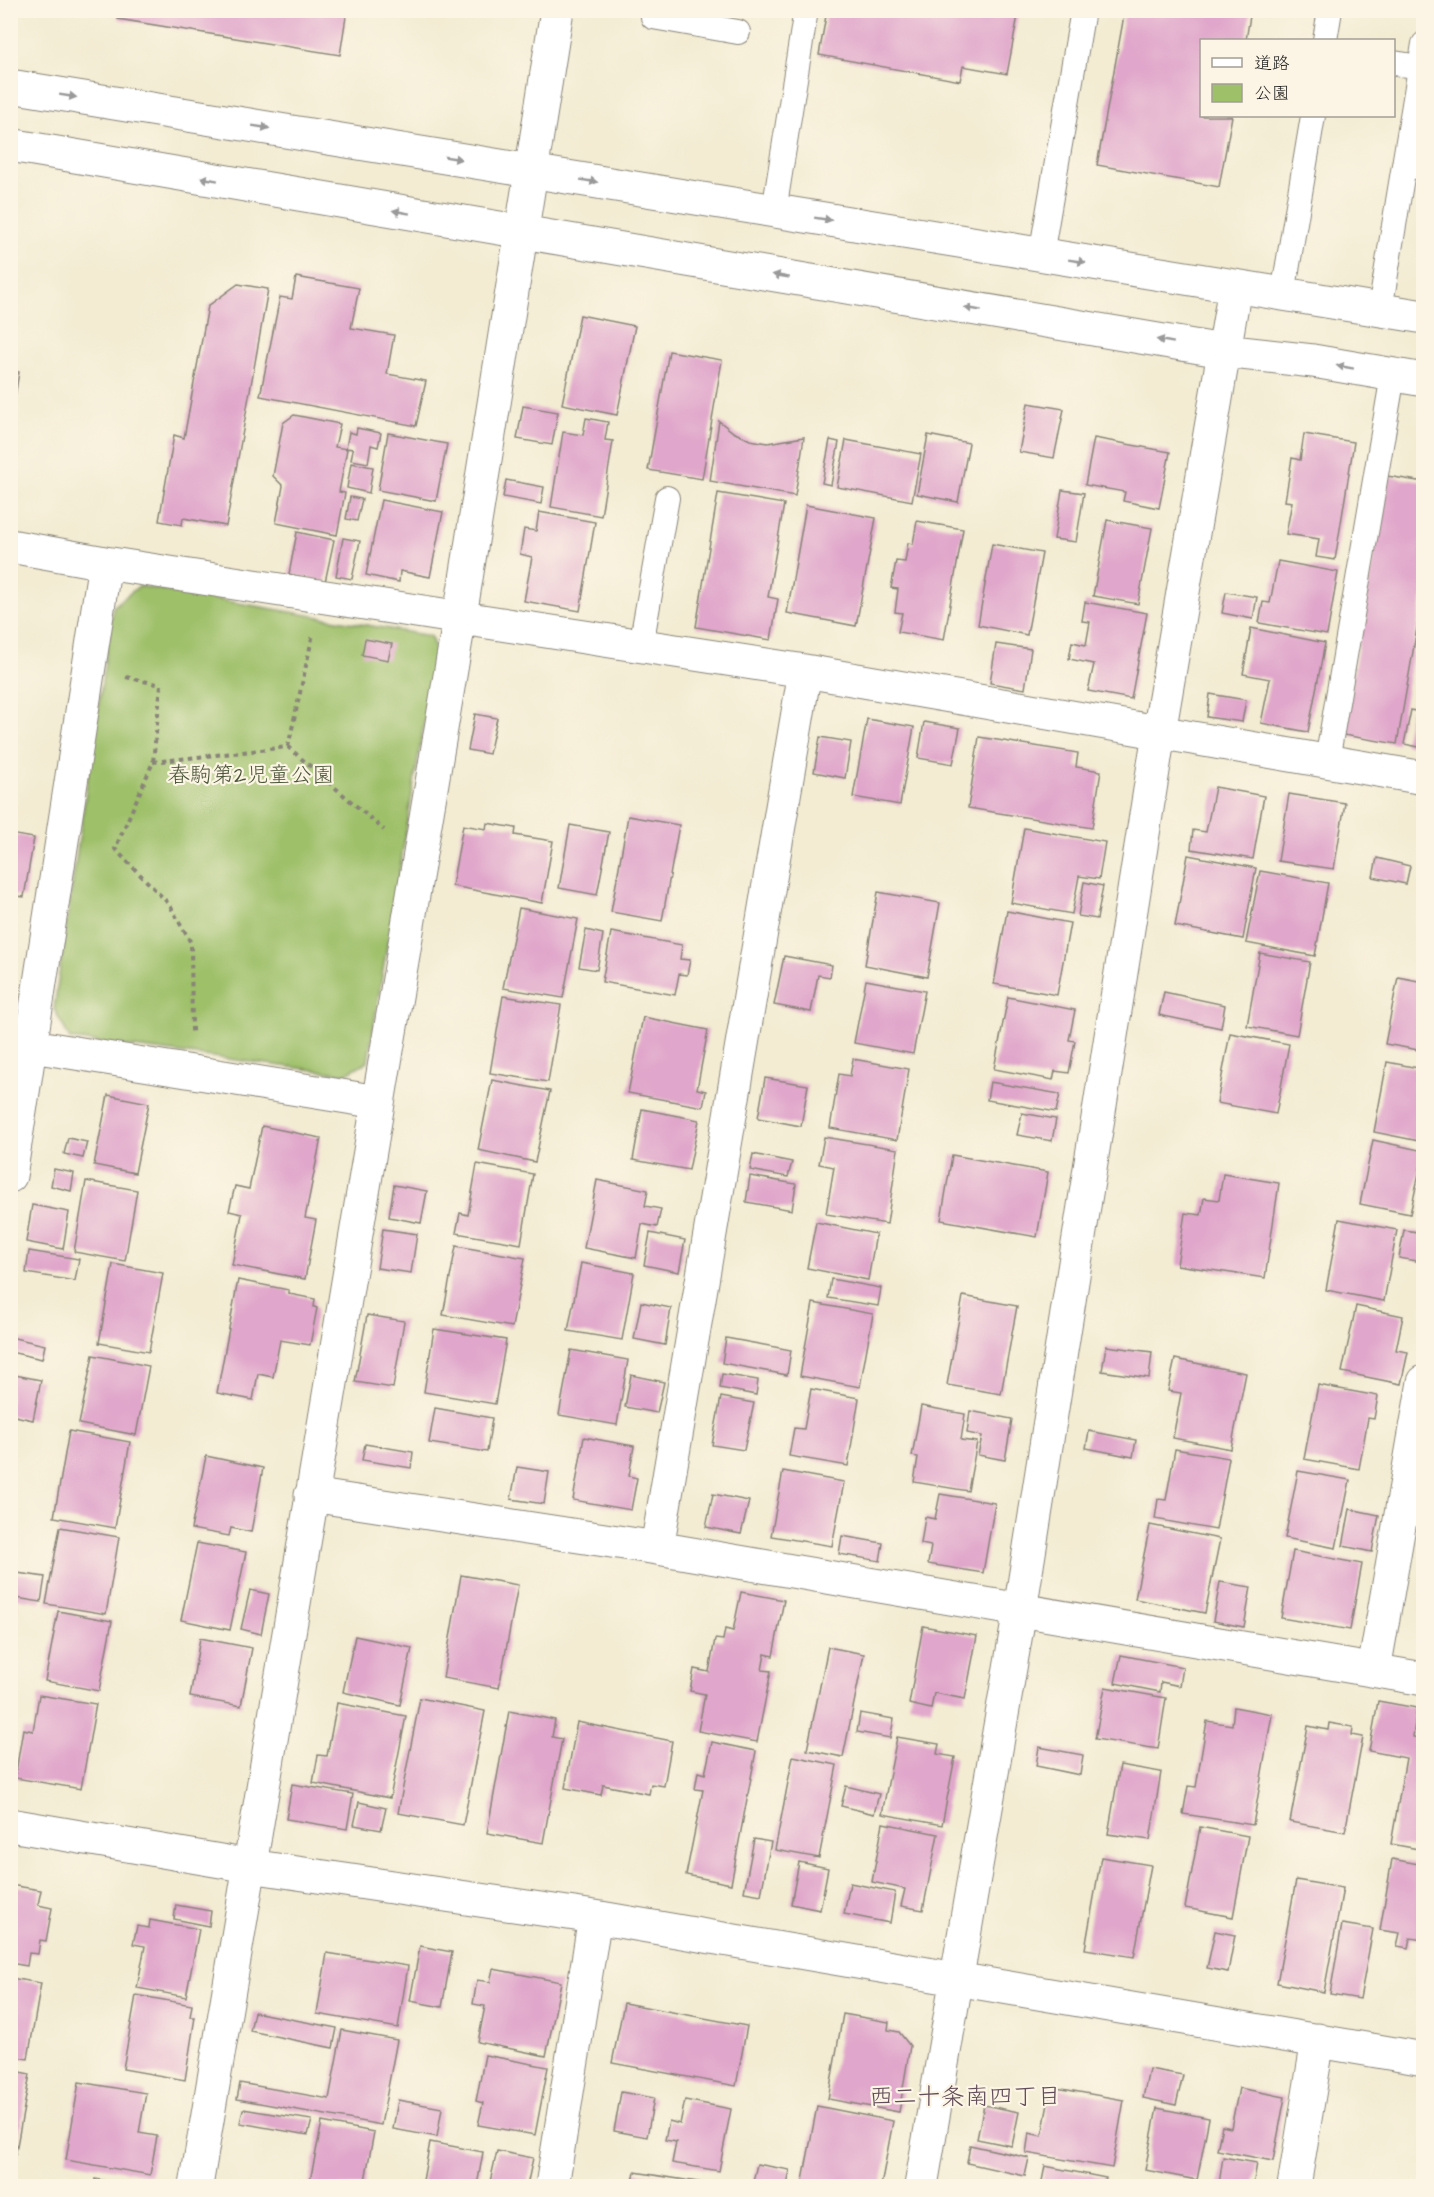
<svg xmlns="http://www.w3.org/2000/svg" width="1434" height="2197" viewBox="0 0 1434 2197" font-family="'Architects Daughter','Klee One',sans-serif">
<rect width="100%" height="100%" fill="#fcf5e5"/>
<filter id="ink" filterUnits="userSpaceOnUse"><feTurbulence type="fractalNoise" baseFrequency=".0167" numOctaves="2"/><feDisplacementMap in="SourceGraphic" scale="12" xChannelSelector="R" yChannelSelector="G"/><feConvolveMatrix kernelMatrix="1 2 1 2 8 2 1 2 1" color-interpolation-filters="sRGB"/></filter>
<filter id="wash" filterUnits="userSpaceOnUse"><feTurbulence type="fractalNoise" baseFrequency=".008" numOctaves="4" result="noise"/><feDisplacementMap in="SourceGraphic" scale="24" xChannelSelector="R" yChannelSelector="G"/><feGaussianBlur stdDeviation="1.35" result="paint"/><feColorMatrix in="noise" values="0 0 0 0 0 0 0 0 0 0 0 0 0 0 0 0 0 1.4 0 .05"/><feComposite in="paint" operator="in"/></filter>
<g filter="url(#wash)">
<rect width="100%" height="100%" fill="#f3ecd3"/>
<!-- green -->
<path fill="#9ec069" stroke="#5d6e42" stroke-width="1.5" d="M139 586 430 636 436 650 368 1061 345 1074 70 1039 54 1009 113 607Z"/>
<g id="blocks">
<!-- building -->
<path fill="#e0a6cb" d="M119 10H347L340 55 118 19Z
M827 10H1019L1007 74 963 66 960 81 819 55Z
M1125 10H1251L1246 40H1202V116H1232L1219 187 1097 165Z
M296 277 359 288 351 328 394 335 387 374 426 381 416 426 260 396 280 297 292 299Z
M238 284 268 289 226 526 183 518 182 525 159 521 174 435 184 438 208 306Z
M580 315 635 326 617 415 562 404Z
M669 351 722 360 702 479 648 470Z
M10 370 19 372 12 416H10Z
M1028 403 1064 409 1054 458 1019 452Z
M523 406 558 412 552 445 517 439Z
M294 415 340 424 335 447 347 449 339 492 345 493 337 535 276 523 283 486 273 476 283 423Z
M586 418 608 422 605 440 613 441 601 516 551 507 563 432 583 435Z
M719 421 733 432 750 440 768 443 804 437 795 496 710 481Z
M357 428 381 433 378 447 371 445 368 463 351 460 353 449 346 448 349 432 356 434Z
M388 433 447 444 436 501 378 490Z
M1304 434 1354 442 1335 560 1316 557 1319 539 1286 534 1292 502 1285 501 1292 458 1300 460Z
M928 435 969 443 958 502 917 494Z
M1094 438 1170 452 1159 508 1123 501 1125 492 1085 485Z
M830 440 839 442 831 485 822 483Z
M846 440 921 454 912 501 837 487Z
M351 463 373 467 369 493 347 488Z
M1387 476 1424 482V588L1397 744 1343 735Z
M506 480 544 487 541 504 503 497Z
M1062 490 1084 493 1076 542 1054 539Z
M718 493 784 504 768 597 778 599 771 640 696 627Z
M350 497 362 499 357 521 346 519Z
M381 500 443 512 430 577 400 571 399 582 366 575Z
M806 505 876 518 856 626 787 613Z
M539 512 595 522 580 611 524 601 532 557 520 554 524 529 536 531Z
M1107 520 1152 528 1138 604 1093 596Z
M917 521 963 529 944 640 898 632 902 613 895 612 898 589 891 588 896 561 905 562 908 543 913 544Z
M297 532 334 540 325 582 289 574Z
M343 538 360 541 352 579 336 576Z
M992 544 1042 553 1027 635 978 625Z
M1278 561 1338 572 1327 635 1259 623 1263 602 1270 603Z
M1226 592 1257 597 1253 619 1222 613Z
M1085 602 1147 613 1131 699 1088 691 1094 664 1069 659 1072 642 1086 645 1090 622 1082 621Z
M1251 628 1325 643 1308 732 1261 723 1270 679 1243 674Z
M365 639 392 644 388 660 362 655Z
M996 644 1031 649 1025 689 990 683Z
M1210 694 1246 700 1242 722 1207 717Z
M1411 710 1424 713V748L1404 744Z
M475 714 497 718 489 754 468 750Z
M867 719 914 727 900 805 853 797Z
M924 722 960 728 953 764 918 758Z
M820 737 851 742 845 778 814 772Z
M979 737 1078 753 1076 767 1101 771 1092 828 968 808Z
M1215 787 1264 796 1253 859 1191 849 1193 830 1206 832Z
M1289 794 1345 803 1334 869 1278 861Z
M628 816 679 825 662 921 611 912Z
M487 823 516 828 515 835 553 841 542 903 452 886 463 825 486 829Z
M570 825 609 832 597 895 559 888Z
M1024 828 1105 842 1099 879 1079 876 1072 914 1011 903Z
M10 834 34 838 24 897 10 895Z
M1188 855 1256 868 1243 939 1175 926Z
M1377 858 1410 866 1406 884 1373 877Z
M1260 871 1328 883 1315 956 1246 943Z
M1084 882 1103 886 1097 919 1078 916Z
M878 892 940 903 927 977 865 965Z
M519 908 578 919 563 998 503 988Z
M1007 911 1070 923 1057 995 994 984Z
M586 930 603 934 597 970 579 967Z
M611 932 682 945 680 959 690 960 687 975 679 974 675 995 602 982Z
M1260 953 1310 962 1297 1035 1247 1026Z
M784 956 832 965 830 977 818 975 811 1012 774 1005Z
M1398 977 1424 982V1051L1385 1044Z
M866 980 925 991 913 1054 854 1043Z
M1164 992 1225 1005 1221 1028 1159 1015Z
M503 996 561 1005 548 1082 490 1073Z
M1008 997 1075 1010 1069 1040 1075 1041 1069 1073 1055 1071 1053 1080 994 1069Z
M643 1017 708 1030 697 1089 706 1091 703 1107 628 1093Z
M1230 1033 1289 1044 1276 1114 1217 1103Z
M853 1059 909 1069 897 1140 830 1128 839 1074 850 1076Z
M1387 1062 1424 1069V1142L1374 1132Z
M765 1078 808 1085 801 1126 758 1118Z
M492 1080 550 1091 535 1162 478 1150Z
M990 1082 1060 1094 1056 1112 987 1100Z
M108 1095 149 1103 135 1173 94 1165Z
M642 1109 699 1120 689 1170 633 1160Z
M1022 1113 1056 1119 1052 1141 1017 1135Z
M262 1126 321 1138 305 1218 316 1220 305 1279 232 1265 242 1214 229 1211 235 1186 249 1189Z
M824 1137 898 1149 887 1224 826 1214 834 1167 819 1164Z
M68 1138 87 1142 83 1158 64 1154Z
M1373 1140 1424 1151 1410 1214 1360 1204Z
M753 1154 792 1162 788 1177 750 1170Z
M952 1155 1048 1172 1037 1237 941 1220Z
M477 1164 533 1174 521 1244 456 1233 460 1213 468 1215Z
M54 1169 74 1173 71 1191 51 1186Z
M1223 1174 1279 1183 1265 1278 1177 1265 1185 1213 1201 1215 1204 1198 1219 1200Z
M750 1176 796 1184 792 1210 746 1202Z
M597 1180 648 1190 645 1206 661 1209 657 1227 642 1224 636 1258 584 1248Z
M86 1181 137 1190 125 1261 74 1252Z
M394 1185 427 1191 421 1223 389 1217Z
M32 1205 69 1212 63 1249 26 1242Z
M1339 1219 1397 1230 1384 1301 1326 1290Z
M816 1222 876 1234 868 1280 807 1268Z
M383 1229 417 1234 411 1273 377 1268Z
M1404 1230 1424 1233 1422 1262 1399 1258Z
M650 1233 685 1240 679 1272 644 1265Z
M456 1246 525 1258 512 1327 443 1315Z
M29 1251 79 1259 75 1281 26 1273Z
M581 1263 634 1273 622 1340 568 1331Z
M113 1264 163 1273 149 1352 99 1343Z
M831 1279 881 1288 878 1306 828 1298Z
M238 1280 289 1290V1294L315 1299 314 1307 317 1308 310 1345 280 1340 273 1377 258 1374 253 1400 217 1393Z
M963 1296 1017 1306 1001 1394 947 1385Z
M641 1302 671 1308 665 1345 634 1339Z
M813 1303 873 1314 860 1387 800 1376Z
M1356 1306 1403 1316 1396 1350 1408 1352 1401 1384 1342 1372Z
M367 1315 404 1321 393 1388 355 1382Z
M434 1329 506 1340 495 1404 424 1392Z
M10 1337 45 1345 42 1359 10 1352Z
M726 1338 791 1350 787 1375 722 1363Z
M1106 1346 1152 1352 1149 1378 1102 1371Z
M571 1350 628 1360 617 1425 559 1415Z
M93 1355 149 1366 136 1435 79 1424Z
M1175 1359 1246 1373 1231 1449 1173 1438 1181 1393 1168 1391Z
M10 1374 41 1380 33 1420 10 1415Z
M722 1374 758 1380 756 1395 720 1388Z
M631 1375 664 1382 657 1413 625 1407Z
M1318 1385 1378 1396 1374 1419 1368 1418 1359 1469 1304 1459Z
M811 1389 859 1398 848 1466 789 1456 794 1428 804 1429Z
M721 1397 754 1403 744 1450 712 1445Z
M921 1406 965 1414 961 1440 977 1442 968 1491 914 1482 918 1457 912 1456Z
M435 1408 492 1418 487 1452 429 1443Z
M970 1411 1012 1419 1005 1460 978 1455 982 1436 967 1433Z
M69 1431 130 1442 115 1528 54 1517Z
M1089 1431 1136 1440 1133 1457 1086 1448Z
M584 1437 634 1446 629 1476 637 1478 631 1510 573 1500Z
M365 1444 413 1452 411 1468 362 1460Z
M1175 1449 1229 1458 1216 1530 1155 1519 1158 1499 1166 1500Z
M206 1456 263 1468 251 1532 231 1528 229 1536 191 1529Z
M517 1467 549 1472 544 1504 511 1499Z
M783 1471 844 1482 832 1546 771 1536Z
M1298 1471 1350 1480 1336 1548 1285 1538Z
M713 1494 749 1501 741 1534 706 1527Z
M940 1494 995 1503 983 1573 928 1564 931 1546 921 1544 925 1517 935 1519Z
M1350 1509 1379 1515 1372 1552 1343 1546Z
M1150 1525 1220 1539 1205 1613 1135 1599Z
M60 1527 119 1537 106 1614 46 1604Z
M842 1536 883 1543 880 1561 839 1554Z
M197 1543 246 1552 230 1630 181 1620Z
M1293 1551 1362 1564 1350 1630 1281 1618Z
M10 1572 45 1577 41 1602 10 1597Z
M461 1575 518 1585 499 1688 443 1678Z
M1220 1582 1251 1587 1244 1627 1213 1621Z
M250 1590 269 1594 261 1634 241 1629Z
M741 1592 784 1600 773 1656 765 1654 762 1670 771 1671 757 1742 698 1731 705 1694 690 1691 694 1669 709 1672 715 1639 723 1640 725 1629 733 1631Z
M10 1603 18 1604 15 1621 10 1620Z
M58 1611 112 1621 99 1691 45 1681Z
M923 1626 977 1636 965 1699 934 1693 931 1709 909 1704Z
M355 1636 412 1648 400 1705 343 1692Z
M200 1638 252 1648 241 1706 190 1697Z
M828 1647 864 1654 843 1757 807 1750Z
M1121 1655 1183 1667 1180 1686 1161 1682 1160 1692 1115 1683Z
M1105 1687 1166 1698 1158 1749 1095 1739Z
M39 1695 96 1704 81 1789 15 1778 23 1729 33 1731Z
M420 1698 485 1711 463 1825 398 1813Z
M1378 1701 1417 1708 1413 1737 1424 1739V1850L1391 1844 1406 1758 1369 1751Z
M337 1703 406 1716 390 1798 313 1783 318 1755 327 1756Z
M1234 1707 1272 1714 1253 1825 1183 1814 1188 1786 1196 1787 1207 1721 1232 1725Z
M509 1711 555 1720 552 1737 562 1739 543 1843 487 1833Z
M860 1713 894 1719 890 1738 857 1732Z
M577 1722 672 1741 664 1786 651 1784 649 1794 603 1785 601 1795 565 1788Z
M1329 1723 1353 1727 1352 1735 1363 1737 1345 1832 1290 1822 1308 1726 1328 1730Z
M897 1737 939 1744 937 1754 955 1757 942 1825 882 1814Z
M712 1742 756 1751 731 1884 686 1875 703 1790 695 1789 698 1772 705 1774Z
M1039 1747 1083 1755 1080 1775 1036 1766Z
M793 1756 837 1765 819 1858 775 1850Z
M1120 1765 1161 1772 1150 1840 1108 1834Z
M292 1784 353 1794 347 1829 286 1819Z
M846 1786 879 1794 874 1814 841 1806Z
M359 1802 386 1808 381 1830 354 1825Z
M883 1823 938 1834 923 1910 901 1906 905 1889 872 1882Z
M1200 1827 1248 1836 1233 1917 1185 1908Z
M754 1839 771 1842 761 1895 744 1892Z
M1101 1857 1151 1865 1134 1957 1085 1949Z
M1392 1859 1424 1865V1940L1410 1938 1408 1948 1397 1946 1400 1933 1380 1930Z
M799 1862 828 1868 820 1910 791 1904Z
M1296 1880 1343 1888 1324 1992 1277 1983Z
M850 1883 895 1892 890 1923 844 1914Z
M10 1885 41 1890 38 1905 52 1908 46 1941 40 1940 38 1954 29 1953 27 1966 10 1963Z
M176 1905 211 1911 209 1926 174 1919Z
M150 1920 199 1929 186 1997 137 1988 145 1946 133 1944 137 1926 149 1928Z
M1342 1924 1373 1929 1360 1999 1330 1994Z
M1215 1931 1235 1935 1228 1972 1207 1968Z
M420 1946 452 1952 442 2007 410 2001Z
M327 1953 408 1966 398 2028 317 2014Z
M493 1969 561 1982 546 2056 478 2042 485 2006 473 2004 477 1980 490 1982Z
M10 1978 41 1983 28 2059 10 2056Z
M136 1995 192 2005 190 2017H195L185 2080 123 2069Z
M624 2003 747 2026 736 2086 612 2063Z
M254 2012 337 2028 333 2048 250 2031Z
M843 2014 889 2022 888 2030 899 2032 910 2046 899 2112 828 2099Z
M342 2030 397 2040 381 2125 237 2099 240 2083 329 2099Z
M485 2055 548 2067 535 2135 478 2125 483 2103 476 2101Z
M1149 2069 1183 2075 1176 2105 1143 2098Z
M10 2070 30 2074 15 2157H10Z
M79 2082 146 2093 139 2133 157 2136 150 2175 66 2160Z
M1051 2087 1124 2100 1112 2168 1026 2153 1029 2133 1042 2136Z
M1239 2088 1285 2097 1273 2161 1217 2150 1222 2126 1231 2128Z
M621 2092 654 2098 647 2137 614 2131Z
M398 2100 442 2108 437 2137 393 2129Z
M685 2100 731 2109 719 2171 672 2163 676 2142 665 2140 669 2121 680 2124Z
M984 2105 1019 2112 1012 2146 977 2139Z
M817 2106 893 2121 881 2186H802Z
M1157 2108 1209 2118 1197 2180 1145 2170Z
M243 2109 312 2120 308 2135 240 2123Z
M322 2122 374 2132 364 2186H309Z
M430 2142 483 2152 477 2186H422Z
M970 2145 1029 2158 1025 2176 967 2163Z
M497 2151 533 2158 527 2186H489Z
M1223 2157 1257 2163 1253 2186 1219 2184Z
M757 2164 790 2170 787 2186H752Z
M1045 2166 1106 2178 1104 2186H1041Z
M635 2172 716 2185V2186H632Z
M95 2179 128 2185V2186H94Z"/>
</g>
</g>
<g filter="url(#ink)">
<use href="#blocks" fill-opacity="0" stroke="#888478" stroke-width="1.5"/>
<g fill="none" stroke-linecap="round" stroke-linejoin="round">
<defs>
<path id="lane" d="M654 10 653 17 738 32
M1325 40 1330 10
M1394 63 1420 67
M1404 165 1424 44
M774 211 806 10
M1041 255 1083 10
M1283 294 1313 116
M1380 310 1404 165 1424 168
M641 645 667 498
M1327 761 1393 375"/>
<path id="street" d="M10 546 105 563 805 671 1424 778
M32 1046 378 1102
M10 1176 105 563
M311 1495 657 1548 1424 1679
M657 1548 805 671
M1374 1670 1424 1382
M10 1825 250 1866 595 1917 1424 2059
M196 2186 460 616 557 10
M552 2186 595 1917
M921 2186 1020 1610 1159 733 1235 287
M1294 2186 1318 2040"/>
<path id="secondary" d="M10 86 1424 317
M10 145 1223 351 1313 361 1424 380"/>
</defs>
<!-- lane casing -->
<use href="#lane" stroke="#888478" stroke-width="26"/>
<!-- street casing -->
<use href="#street" stroke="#888478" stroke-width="35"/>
<!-- secondary casing -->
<use href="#secondary" stroke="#888478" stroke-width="35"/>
<!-- path -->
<path stroke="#888478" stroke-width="4" stroke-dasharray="4.5 4.5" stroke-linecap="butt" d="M126 677 161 685 153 762 115 849 169 904 191 943 192 1032
M288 747 313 634
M153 762 288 747 384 830"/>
<!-- lane -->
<use href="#lane" stroke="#fff" stroke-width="24"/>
<!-- street -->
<use href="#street" stroke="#fff" stroke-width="33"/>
<!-- secondary -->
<use href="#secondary" stroke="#fff" stroke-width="33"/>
</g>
<!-- one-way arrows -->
<defs><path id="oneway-solid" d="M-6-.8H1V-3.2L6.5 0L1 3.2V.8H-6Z" transform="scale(1.5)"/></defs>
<g fill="#999">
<use href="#oneway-solid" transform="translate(68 96) rotate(9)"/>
<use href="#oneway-solid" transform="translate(261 127) rotate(9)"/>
<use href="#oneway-solid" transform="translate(453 158) rotate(9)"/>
<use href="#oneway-solid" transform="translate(209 179) rotate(-170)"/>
<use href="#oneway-solid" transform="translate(589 181) rotate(9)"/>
<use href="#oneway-solid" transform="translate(401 212) rotate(-170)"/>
<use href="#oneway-solid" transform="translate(823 219) rotate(9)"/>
<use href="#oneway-solid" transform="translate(1077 261) rotate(9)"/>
<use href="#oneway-solid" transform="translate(781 276) rotate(-170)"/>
<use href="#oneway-solid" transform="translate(973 309) rotate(-170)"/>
<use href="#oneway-solid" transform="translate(1165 341) rotate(-170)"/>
<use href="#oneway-solid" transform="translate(1345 367) rotate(-170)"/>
</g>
</g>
<g text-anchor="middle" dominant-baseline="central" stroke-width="4.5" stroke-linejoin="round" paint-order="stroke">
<!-- park labels -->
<g font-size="22" fill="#4a5537" stroke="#fcf5e5">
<text x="251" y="775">春駒第2児童公園</text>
</g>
<!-- neighbourhood labels -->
<g font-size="24" fill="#614c59" stroke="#fcf5e5">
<text x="965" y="2097">西二十条南四丁目</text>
</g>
</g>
<!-- margin -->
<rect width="1434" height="2197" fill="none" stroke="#fcf5e5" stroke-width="36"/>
<!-- legend -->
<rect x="1200" y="39" width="195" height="78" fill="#fcf5e5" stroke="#a29e95" stroke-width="1.5"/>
<rect x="1212" y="58" width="30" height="9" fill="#ffffff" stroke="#a29e95" stroke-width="1.5"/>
<text x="1254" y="69" font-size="18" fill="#1c1c1c">道路</text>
<rect x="1212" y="84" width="30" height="18" fill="#9ec069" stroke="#a29e95" stroke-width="1.5"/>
<text x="1254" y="99" font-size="18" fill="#1c1c1c">公園</text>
</svg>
